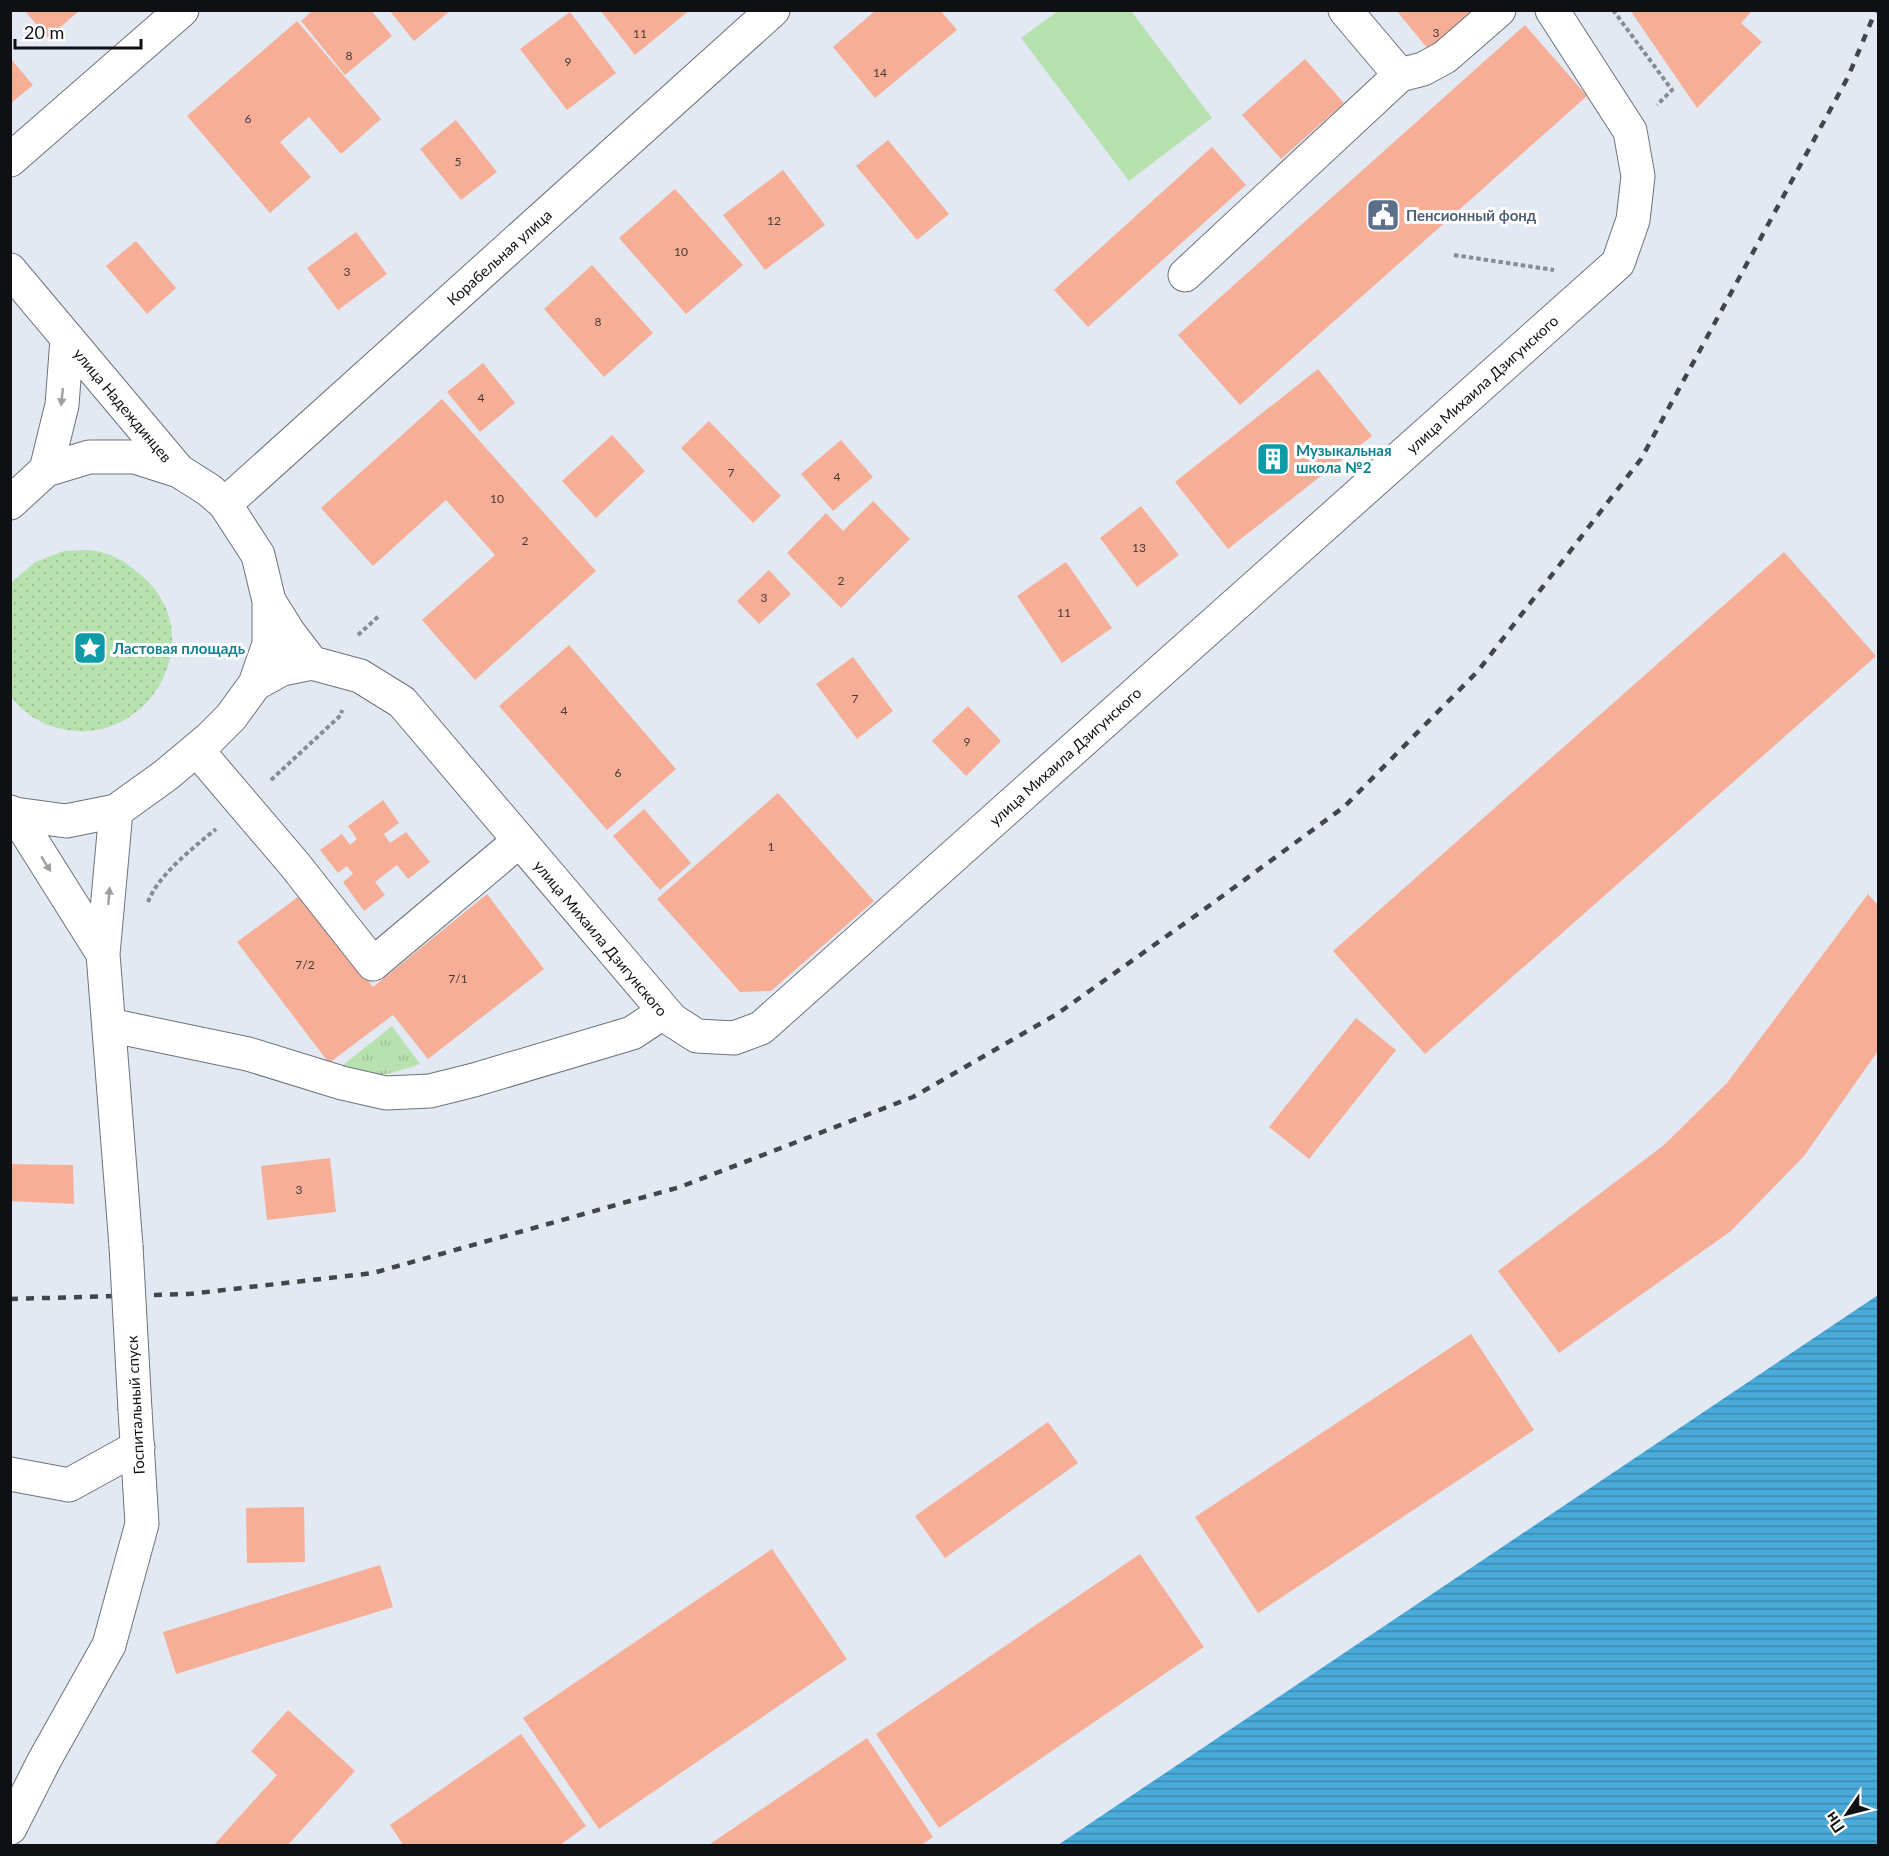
<svg xmlns="http://www.w3.org/2000/svg" width="1889" height="1856" viewBox="0 0 1889 1856" font-family="Lato,sans-serif">
<defs>
<pattern id="grass-dots" width="8" height="8" patternUnits="userSpaceOnUse" patternTransform="scale(1.5)"><rect width="8" height="8" fill="#b7e2af"/><path d="M2 2h.1M6 6h.1" fill="none" stroke="#9cc196" stroke-width="1.8" stroke-linecap="round"/></pattern>
<pattern id="park-tufts" width="24" height="20" patternUnits="userSpaceOnUse" patternTransform="scale(1.5)"><rect width="24" height="20" fill="#b7e2af"/><path d="M3 7l-1-3M5 7V3M7 7l1-3M15 17l-1-3M17 17v-4M19 17l1-3" fill="none" stroke="#9cc196"/></pattern>
<pattern id="water-rules" width="6" height="5" patternUnits="userSpaceOnUse" patternTransform="scale(1.5)"><rect width="6" height="5" fill="#4aaada"/><path d="M0 2.5h6" fill="none" stroke="#3c89b0"/></pattern>
</defs>
<rect width="100%" height="100%" fill="#e2e9f3"/>
<!-- grass -->
<path fill="url(#grass-dots)" d="M64 551C74 551 86 549 96 551 111 554 125 561 136 571 148 580 158 591 165 606 191 665 142 735 77 731 50 729 29 719 11 697V583L35 562Z"/>
<!-- park -->
<path fill="url(#park-tufts)" d="M392 1026 420 1064C384 1076 375 1079 338 1069Z"/>
<!-- pitch -->
<path fill="#b7e2af" d="M1058 11H1131L1212 118 1129 181 1021 38Z"/>
<!-- water -->
<path fill="url(#water-rules)" d="M1878 1295V1845H1058Z"/>
<!-- building -->
<path fill="#f6ae97" d="M24 10H80L48 38Z
M313 10H371L392 36 345 75 301 21Z
M389 10H451L414 41Z
M600 10H690L635 55Z
M876 10H940L957 30 875 98 833 47Z
M1396 10H1484L1432 54Z
M1630 10H1753L1741 23 1762 42 1697 108Z
M570 12 616 73 567 110 520 49Z
M297 21 381 119 341 154 309 117 280 142 311 177 270 213 187 116Z
M1525 25 1587 96 1240 405 1178 335Z
M10 58 33 85 10 104Z
M1305 59 1344 103 1281 159 1242 115Z
M456 120 497 172 461 200 420 149Z
M888 140 949 214 917 240 856 166Z
M1212 147 1246 185 1088 327 1054 290Z
M783 170 825 225 765 270 723 215Z
M675 189 743 265 686 314 619 238Z
M356 232 387 274 338 310 307 268Z
M136 241 176 288 147 314 106 266Z
M592 265 653 333 604 377 544 309Z
M483 363 515 403 480 432 447 392Z
M1318 369 1372 436 1228 549 1175 482Z
M442 399 596 571 475 680 422 620 495 555 446 500 373 566 321 508Z
M709 421 781 496 753 523 681 448Z
M612 435 645 471 596 518 562 481Z
M841 440 873 477 833 511 801 474Z
M873 501 910 539 841 608 787 553 826 513 843 531Z
M1141 506 1179 555 1137 587 1100 538Z
M1784 552 1876 656 1425 1054 1333 951Z
M1066 562 1112 628 1062 663 1017 596Z
M769 570 791 594 759 624 737 601Z
M569 645 676 769 607 830 499 706Z
M853 657 893 711 857 739 816 684Z
M968 706 1001 741 966 776 932 741Z
M778 793 874 901 771 991 740 992 657 899Z
M383 800 399 823 384 834 390 843 406 832 430 862 408 879 397 865 375 882 385 895 364 911 343 882 353 874 347 866 338 873 320 850 342 834 350 845 357 839 348 826Z
M644 809 691 863 660 890 613 836Z
M302 894 373 987 487 894 544 969 428 1059 393 1015 329 1063 237 942Z
M1868 894 1878 905V1051L1804 1156 1731 1231 1559 1353 1498 1271 1664 1145 1727 1083Z
M1356 1018 1396 1050 1309 1159 1269 1127Z
M330 1158 336 1212 267 1220 261 1166Z
M10 1164 73 1165 74 1204 10 1201Z
M1471 1334 1534 1430 1258 1613 1195 1517Z
M1048 1422 1078 1463 945 1558 915 1516Z
M304 1507 305 1562 247 1563 246 1508Z
M772 1549 847 1659 599 1829 523 1718Z
M1140 1554 1204 1647 939 1828 876 1734Z
M380 1565 393 1607 176 1674 163 1632Z
M288 1710 355 1771 287 1846H213L277 1775 251 1751Z
M521 1734 586 1826 559 1846H404L390 1825Z
M867 1738 933 1837 920 1846H707Z"/>
<g fill="none" stroke-linecap="round" stroke-linejoin="round">
<defs>
<path id="minor" d="M1400 75 1423 69 1445 57 1499 10
M10 160 182 10
M10 270 179 471
M1185 275 1400 75 1345 10
M46 470 62 405 67 339
M10 503 46 470 89 457H135L179 471 209 490 225 504 258 555 269 601 289 633 312 663
M225 504 773 10
M255 684 282 669 312 663 360 676 402 702 672 1020 697 1036 734 1038 761 1028 1618 263 1633 220 1638 176 1630 131 1552 10
M197 750 295 865 373 964 519 841
M116 811 103 954 126 1246
M10 812 15 814 66 821 116 811 166 775 209 739 231 717 255 684 269 644V601
M15 814 103 954
M109 1025 248 1054 342 1083 386 1093 430 1091 474 1080 632 1033 664 1012
M10 1474 69 1485 138 1447
M10 1828 45 1759 109 1645 142 1524 135 1410"/>
</defs>
<!-- minor casing -->
<use href="#minor" stroke="#6d727c" stroke-width="35"/>
<!-- path -->
<path stroke="#878c93" stroke-width="4" stroke-dasharray="4.5 3" stroke-linecap="butt" d="M1613 10 1672 90 1657 105
M1454 255 1554 270
M358 635 380 615
M271 780 341 715 342 710
M148 902C158 875 194 847 216 829"/>
<!-- minor -->
<use href="#minor" stroke="#fff" stroke-width="33"/>
<!-- rail -->
<path stroke="#42454a" stroke-width="4.5" stroke-dasharray="8 8" stroke-linecap="butt" d="M10 1299 189 1294 373 1273 680 1187 913 1097 1057 1014 1202 911 1344 807 1478 671 1641 459 1848 77 1876 10"/>
<defs>
<path id="minor-bridge" d="M126 1246 135 1410"/>
</defs>
<!-- minor-bridge casing -->
<use href="#minor-bridge" stroke="#6d727c" stroke-width="35" stroke-linecap="butt"/>
<!-- minor-bridge -->
<use href="#minor-bridge" stroke="#fff" stroke-width="33"/>
</g>
<!-- one-way arrows -->
<defs><path id="oneway-solid" d="M-6-.8H1V-3.2L6.5 0L1 3.2V.8H-6Z" transform="scale(1.5)"/></defs>
<g fill="#9f9fa1">
<use href="#oneway-solid" transform="translate(62 397) rotate(96)"/>
<use href="#oneway-solid" transform="translate(46 864) rotate(58)"/>
<use href="#oneway-solid" transform="translate(109 896) rotate(-85)"/>
</g>
<!-- icons -->
<defs>
<symbol id="civic-square" viewBox="-11 -11 22 22"><rect x="-9" y="-9" width="18" height="18" rx="4" fill="#5c6f8a" stroke="#fff"/><path d="M-.6-6.5H3V-4.5H.6V-3L4-1V1h2V6H-6V1h2V-1L-.6-3ZM-1.2 2.5V6h2.4V2.5Z" fill="#fff"/></symbol>
<symbol id="building-square" viewBox="-11 -11 22 22"><rect x="-9" y="-9" width="18" height="18" rx="4" fill="#0f9aa8" stroke="#fff"/><path d="M-4-6H4V6H1V3H-1V6H-4ZM-2.5-4.3h1.7v1.8h-1.7ZM.8-4.3h1.7v1.8H.8ZM-2.5-1h1.7V.8h-1.7ZM.8-1h1.7V.8H.8Z" fill="#fff"/></symbol>
<symbol id="sight-square" viewBox="-11 -11 22 22"><rect x="-9" y="-9" width="18" height="18" rx="4" fill="#0f9aa8" stroke="#fff"/><path d="M0-6L1.8-2.2L6-1.7L2.9 1.2L3.7 5.4L0 3.3L-3.7 5.4L-2.9 1.2L-6-1.7L-1.8-2.2Z" fill="#fff"/></symbol>
</defs>
<g fill-rule="evenodd">
<use href="#civic-square" x="1364" y="196" width="38" height="38"/>
<use href="#building-square" x="1254" y="440" width="38" height="38"/>
<use href="#sight-square" x="71" y="629" width="38" height="38"/>
</g>
<g text-anchor="middle" dominant-baseline="central" stroke-width="6" stroke-linejoin="round" paint-order="stroke">
<!-- number labels -->
<g font-size="12" fill="#483834">
<text x="1436" y="32">3</text>
<text x="640" y="33">11</text>
<text x="349" y="55">8</text>
<text x="568" y="61">9</text>
<text x="880" y="72">14</text>
<text x="248" y="118">6</text>
<text x="458" y="161">5</text>
<text x="774" y="220">12</text>
<text x="681" y="251">10</text>
<text x="347" y="271">3</text>
<text x="598" y="321">8</text>
<text x="481" y="397">4</text>
<text x="731" y="472">7</text>
<text x="837" y="476">4</text>
<text x="497" y="498">10</text>
<text x="525" y="540">2</text>
<text x="1139" y="547">13</text>
<text x="841" y="580">2</text>
<text x="764" y="597">3</text>
<text x="1064" y="612">11</text>
<text x="855" y="698">7</text>
<text x="564" y="710">4</text>
<text x="967" y="741">9</text>
<text x="618" y="772">6</text>
<text x="771" y="846">1</text>
<text x="305" y="964">7/2</text>
<text x="458" y="978">7/1</text>
<text x="299" y="1189">3</text>
</g>
<!-- service labels -->
<g font-size="15" font-weight="bold" fill="#4e5e75" stroke="#fff" text-anchor="start">
<text x="1406" y="215">Пенсионный фонд</text>
</g>
<!-- street labels -->
<g font-size="15" fill="#0e1013" stroke="#fff">
<text transform="translate(499 257) rotate(-42)">Корабельная улица</text>
<text transform="translate(1482 384) rotate(-42)">улица Михаила Дзигунского</text>
<text transform="translate(123 405) rotate(50)">улица Надеждинцев</text>
<text transform="translate(1065 756) rotate(-42)">улица Михаила Дзигунского</text>
<text transform="translate(601 938) rotate(50)">улица Михаила Дзигунского</text>
<text transform="translate(135 1405) rotate(-93)">Госпитальный спуск</text>
</g>
<!-- culture labels -->
<g font-size="15" font-weight="bold" fill="#0d838f" stroke="#fff" text-anchor="start">
<text x="1296" y="450">Музыкальная<tspan x="1296" dy="17">школа №2</tspan></text>
<text x="113" y="648">Ластовая площадь</text>
</g>
</g>
<!-- border -->
<rect width="1889" height="1856" fill="none" stroke="#0e1013" stroke-width="24"/>
<!-- north arrow -->
<g transform="translate(1847 1814) rotate(235)" stroke="#ffffff" stroke-width="4.5" paint-order="stroke">
<path d="M0-4.5L10 22L0 15L-10 22Z" fill="#0e1013"/>
<text y="-9" font-size="16" font-weight="bold" text-anchor="middle" fill="#0e1013">Пн</text>
</g>
<!-- scale -->
<path d="M15 39v9h126v-9" fill="none" stroke="#0e1013" stroke-width="3"/>
<text x="24" y="39" font-size="18" fill="#0e1013" stroke="#ffffff" stroke-width="4.5" paint-order="stroke">20 m</text>
</svg>
